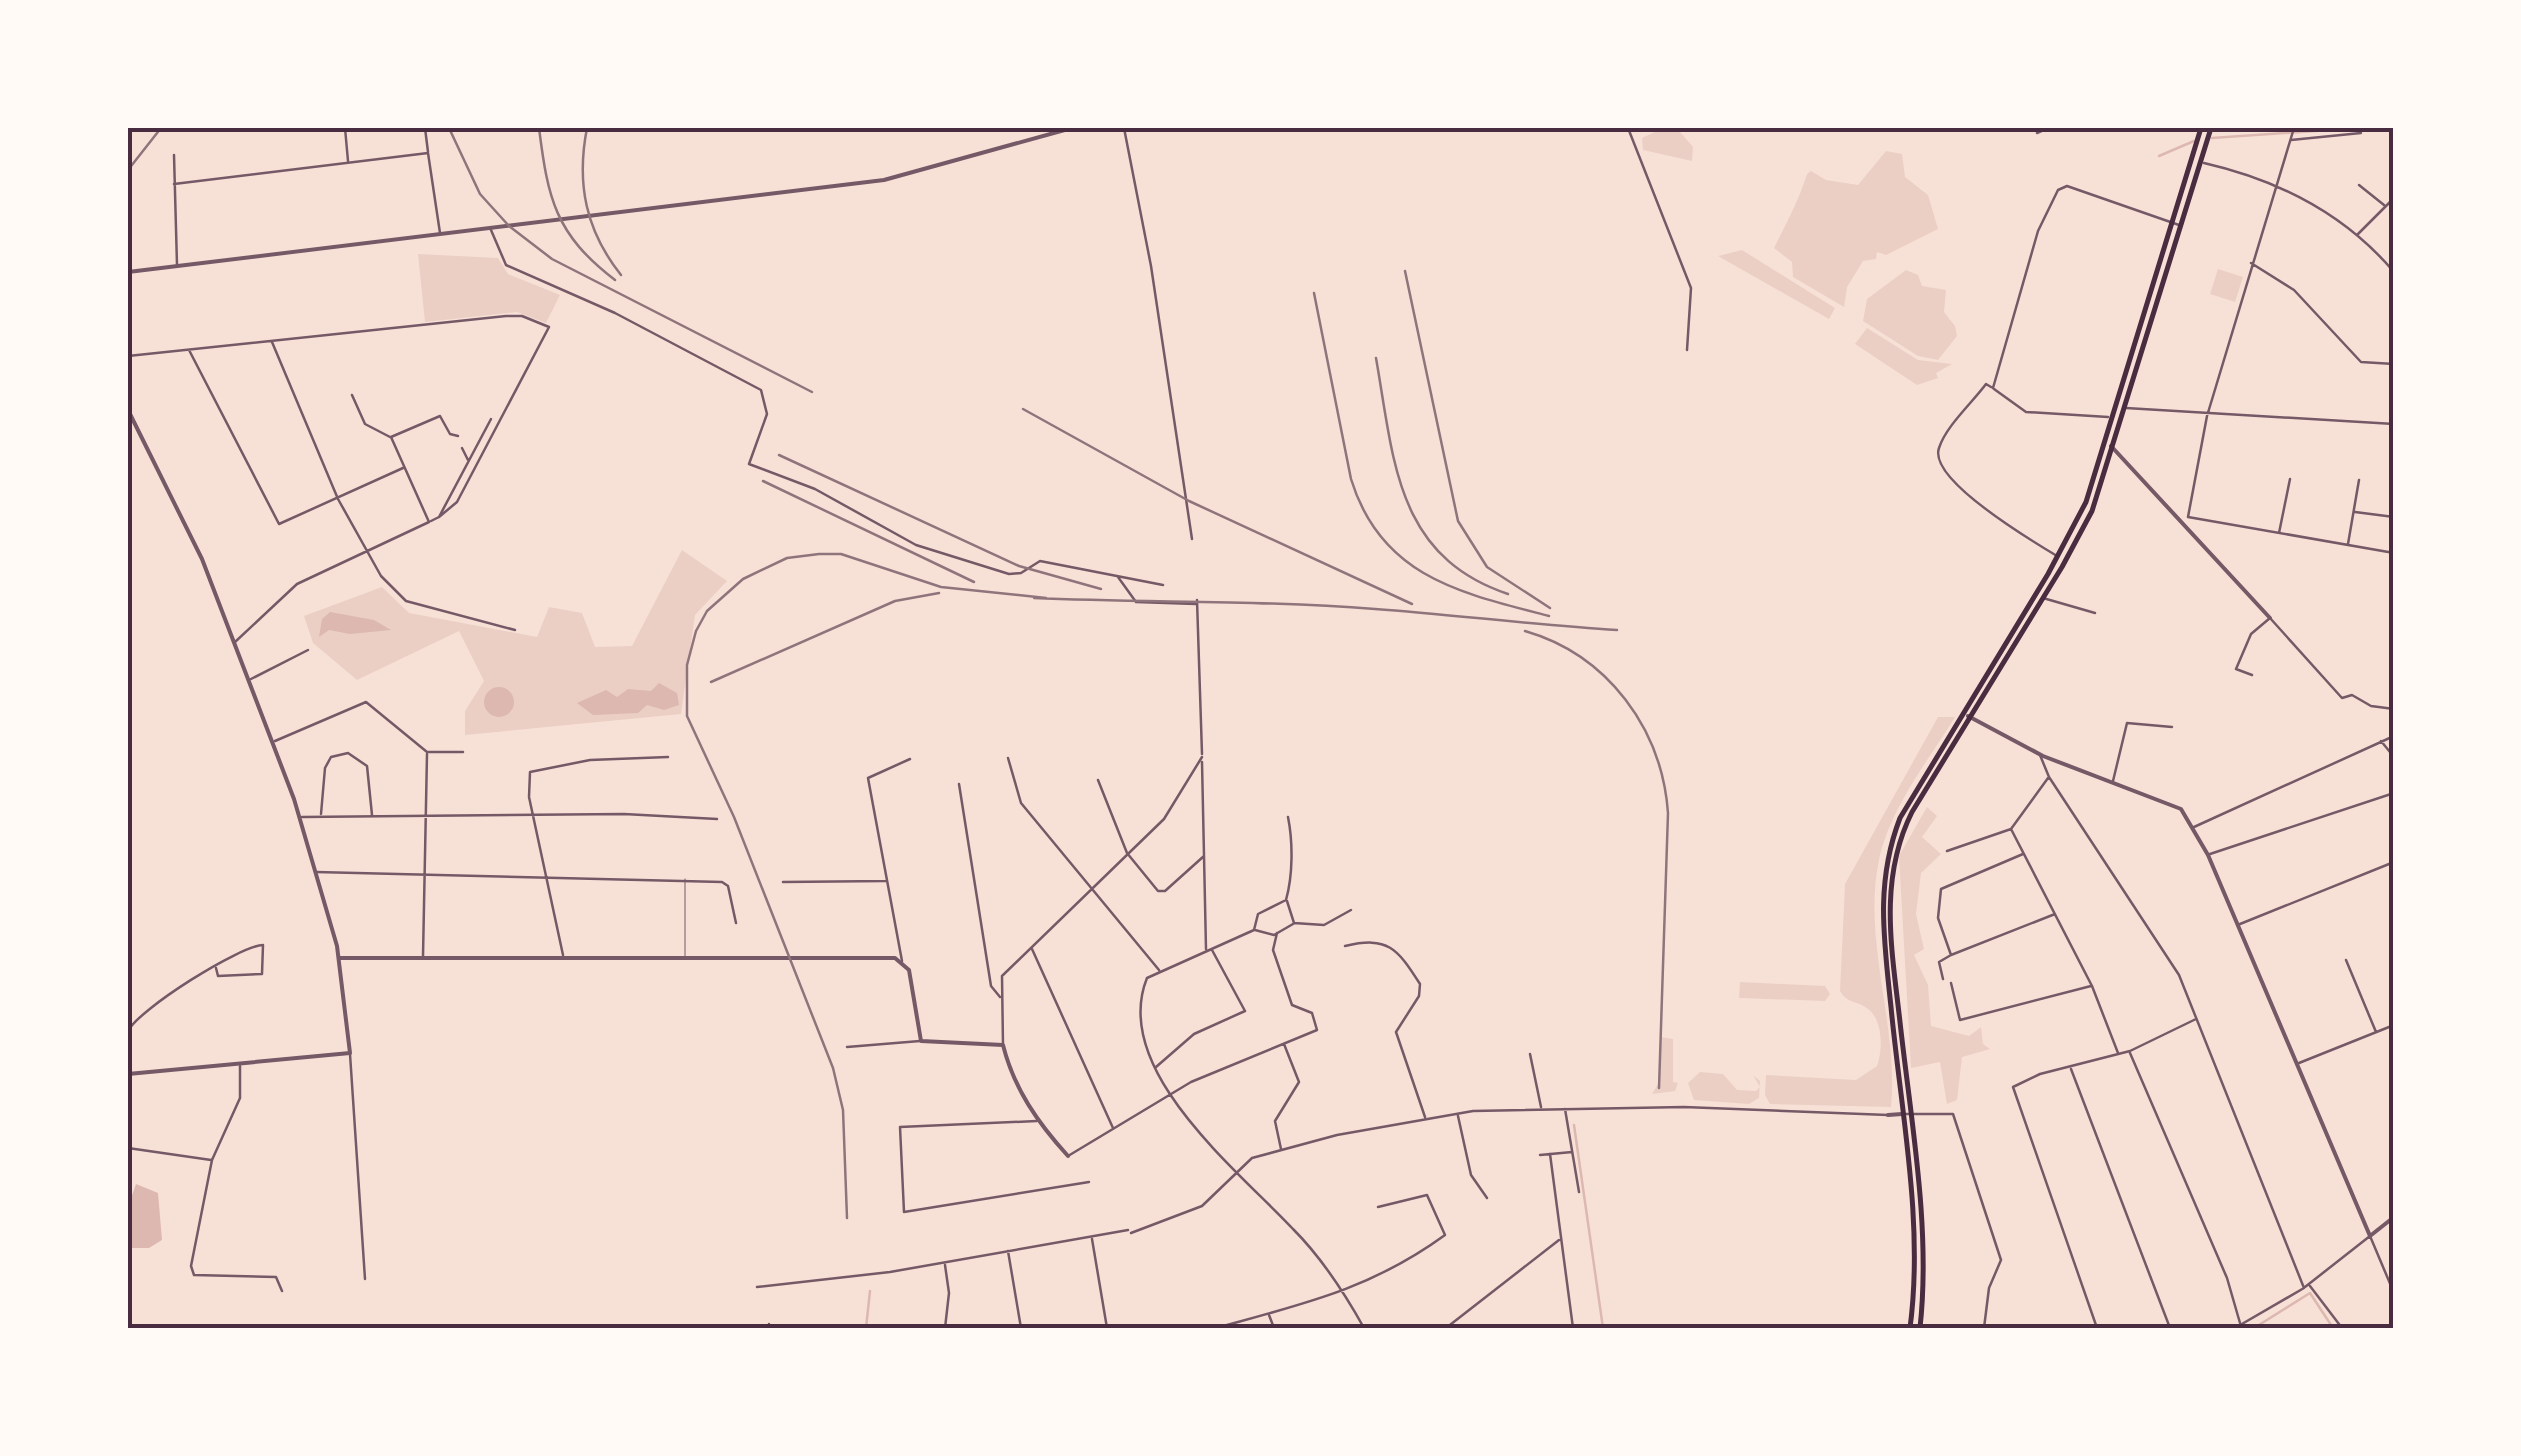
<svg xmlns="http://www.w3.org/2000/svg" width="2521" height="1456" viewBox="0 0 2521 1456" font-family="'Noto Sans',sans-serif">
<rect width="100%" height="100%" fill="#f7e1d7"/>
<!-- green -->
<path fill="#ebcfc5" d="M1657 131 1680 132 1693 147 1692 161 1643 150 1642 138Z
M1886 151 1902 154 1905 177 1928 195 1938 229 1886 255 1877 252 1876 259 1863 261 1847 287 1844 307 1793 277 1792 262 1774 248C1786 224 1799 200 1807 174L1811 171 1826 180 1858 185Z
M1742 250 1835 308 1829 319 1718 256Z
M418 254 498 258 508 274 560 295 546 323 517 312 425 322Z
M2218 269 2243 277 2235 302 2210 294Z
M1906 270 1918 275 1922 286 1946 290 1944 312 1955 326 1957 336 1938 360 1918 356 1863 321 1867 299Z
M1867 328 1918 360 1952 364 1936 373 1938 378 1917 385 1855 344Z
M682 550 727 581 695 615 681 714 465 735V711L484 681 459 631 357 680 313 643 304 616 382 587 409 613 537 637 549 607 582 613 595 647 632 646Z
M1938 717H1955C1928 761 1890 808 1879 860 1862 941 1899 1026 1891 1107L1770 1104 1765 1095 1766 1075 1856 1080 1877 1066C1883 1050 1883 1020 1868 1009 1857 1000 1847 1004 1840 991L1845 884Z
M1927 807 1937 816 1922 837 1941 854 1921 873 1916 914 1924 949 1914 955 1928 985 1931 1026 1969 1036 1981 1027 1983 1044 1990 1049 1962 1057 1957 1100 1947 1104 1940 1062 1911 1068 1899 856Z
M1740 982 1825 986 1830 994 1825 1001 1739 998Z
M1661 1037 1673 1039V1082L1678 1083 1675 1091 1652 1094 1658 1084Z
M1700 1072 1723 1074 1737 1090 1756 1091 1760 1087 1753 1075 1760 1081 1759 1098 1749 1104 1694 1100 1688 1083Z"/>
<!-- water -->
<path fill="#dcb8b0" d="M330 612 374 620 391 630 350 634 329 630 319 637 322 619Z
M659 683 677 693 679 705 664 710 647 705 638 713 593 715 577 703 606 690 617 697 628 689 651 691Z
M484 702a15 15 0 1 1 30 0a15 15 0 1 1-30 0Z
M136 1184 158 1193 162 1240 149 1248H128V1207Z"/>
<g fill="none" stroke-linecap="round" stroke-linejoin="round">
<!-- stream -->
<path stroke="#dcb8b0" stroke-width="2.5" d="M2212 138 2360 128
M2159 156 2194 141
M1574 1125 1603 1328
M866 1328 870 1291
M2254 1328 2310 1293 2333 1328"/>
<!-- service -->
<path stroke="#755966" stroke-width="1" d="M1633 131 1641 128
M685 956V879"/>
<!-- minor -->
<path stroke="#755966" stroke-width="2.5" d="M345 128 348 161
M425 128 428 152
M1124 128 1151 266 1192 539
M1628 128 1691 288 1687 350
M2294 128 2207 416 2188 517 2394 553
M2037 133 2048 128
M2291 140 2361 133
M174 155 177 265
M2204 163C2278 180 2344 213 2394 272
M174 184 428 153 440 233
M2359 185 2384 205
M491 230 506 265 615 313 761 390 767 414 749 464 815 489 916 545 1009 574 1021 573 1040 561 1163 585
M2358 234 2394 198
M2251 263 2294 290 2361 362 2394 364
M272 342 338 499 381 576 406 601 515 630
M189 350 279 524 403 468
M128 356 506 316H522L549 327 457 502 439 517
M1991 387 1986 384C1972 403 1946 426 1939 448 1928 479 2032 541 2057 556
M1993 388 2038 231 2058 190 2067 186 2179 225
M1994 389 2026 412 2108 417
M352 395 365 424 390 437
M2126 408 2394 424
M462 448 468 460
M2355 512 2394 517
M431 521 439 517 491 419
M2279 533 2290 479
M2348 544 2359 480
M1118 577 1136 602 1196 604
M2043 598 2095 613
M1197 600 1202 754
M235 642 297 584 429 522 391 437 440 416 450 434 458 436
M2252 675 2236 669 2251 634 2270 618 2342 698 2352 695 2371 706 2394 709
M251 679 308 650
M275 741 366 702 427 752H463
M2381 741 2394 757
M2040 755 2049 777 2179 975 2304 1288 2235 1328
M1008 758 1021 803 1159 970
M1202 762 1206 949
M2048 778 2011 829 2092 986 2118 1053
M1098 780 1127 853 1158 891H1165L1204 856
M2113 781 2127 723 2172 727
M959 784 991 986 1000 997
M321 814 325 768 331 757 348 753 367 766 372 815
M302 817 624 814 717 819
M1288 817C1293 842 1293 875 1286 900L1258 914 1254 930 1147 978C1110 1070 1239 1171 1293 1229 1322 1258 1344 1292 1364 1328
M2194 827 2394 736
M1947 851 2011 829
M2210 854 2394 793
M316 872 722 882 728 886 736 923
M783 882 886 881
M1287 901 1294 923 1324 925 1351 910
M2240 924 2394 862
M1255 930 1274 935 1293 924
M1345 946C1388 936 1397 948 1420 984L1419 996 1396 1032 1425 1117
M1032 949 1113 1128
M563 955 529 797 530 772 590 760 668 757
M1951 955 1938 918 1941 889 2023 854
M423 956 427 754
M2346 960 2376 1032
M902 961 868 778 910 759
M1943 979 1939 962 1951 955 2055 914
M1951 983 1960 1020 2091 986
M128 1031C139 1009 239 946 263 945L262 974 218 976 216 968
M1003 1045 1002 976 1164 819 1202 757
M847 1047 920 1041
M2130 1053 2227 1278 2240 1323
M350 1054 365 1279
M1530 1054 1541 1107
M2299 1063 2394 1025
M240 1066V1098L212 1160 191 1266 194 1275 276 1277 282 1291
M1156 1067 1194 1034 1245 1011 1212 950
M2071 1069 2170 1328
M1565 1109 1579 1192
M1903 1114H1953L2001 1260 1989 1288 1984 1328
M1458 1116 1471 1175 1487 1198
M1037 1121 900 1127 904 1212 1089 1182
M128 1148 211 1160
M1281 1149 1275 1121 1299 1082 1284 1044
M1550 1154 1573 1328
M1540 1155 1572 1152
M1068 1156 1191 1082 1317 1030 1312 1013 1292 1005 1273 950 1277 933
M1131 1233 1202 1206 1252 1158 1337 1135 1473 1111 1684 1107 1888 1115
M1092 1239 1107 1328
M1008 1251 1021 1328
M2310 1286 2342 1328
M757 1287 890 1272 1128 1230
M2305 1287 2370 1236 2394 1293
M1269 1315 1274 1328
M769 1324 770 1328
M945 1328 949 1293 945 1265
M1216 1328C1303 1304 1371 1289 1445 1235L1427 1195 1378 1207
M1446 1328 1559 1240
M2097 1328 2013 1087 2040 1074 2130 1051 2196 1019"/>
<!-- tertiary -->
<path stroke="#755966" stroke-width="4" d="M128 272 884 180 1072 128
M128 410 202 559 294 799 337 946 350 1053 128 1074
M2111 446 2270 618
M1968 716 2043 756 2181 809 2208 855 2370 1236 2394 1217
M339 958H895L909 970 921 1041 1003 1045C1014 1089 1038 1123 1068 1156
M1888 1115 1902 1114"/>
<!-- primary -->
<path stroke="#4a2c40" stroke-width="5" d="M1910 1328C1924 1223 1901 1112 1891 1007 1884 940 1875 883 1900 818L2048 574 2086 502 2201 128
M1920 1328C1931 1228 1911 1122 1900 1022 1892 950 1878 880 1912 812L2062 567 2092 511 2211 128"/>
<!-- rail -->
<path stroke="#8f747c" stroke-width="2.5" d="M449 128 480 194 509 226 552 259 812 392
M539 128C548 199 555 234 615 280
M587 128C576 184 586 231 621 275
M128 170 161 128
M1405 271 1458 521 1487 567 1550 608
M1314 293 1351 479C1381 577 1461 593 1549 616
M1376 358C1394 459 1395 556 1508 594
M1023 409 1189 501 1412 604
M779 455 1019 566 1101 589
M763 481 974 582
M1034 598C1147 603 1261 600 1375 609 1456 615 1536 625 1617 630
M1525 631C1608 655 1662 729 1668 813L1659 1088
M711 682 895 601 939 593
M847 1218 843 1110 833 1068 734 817 687 716V665L696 631 707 611 743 579 787 558 819 554H841L941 587 1046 598"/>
</g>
<!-- border -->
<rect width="2521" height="1456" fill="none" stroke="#fffaf5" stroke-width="260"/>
<rect x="130" y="130" width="2261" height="1196" fill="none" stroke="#4a2c40" stroke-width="4"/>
</svg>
